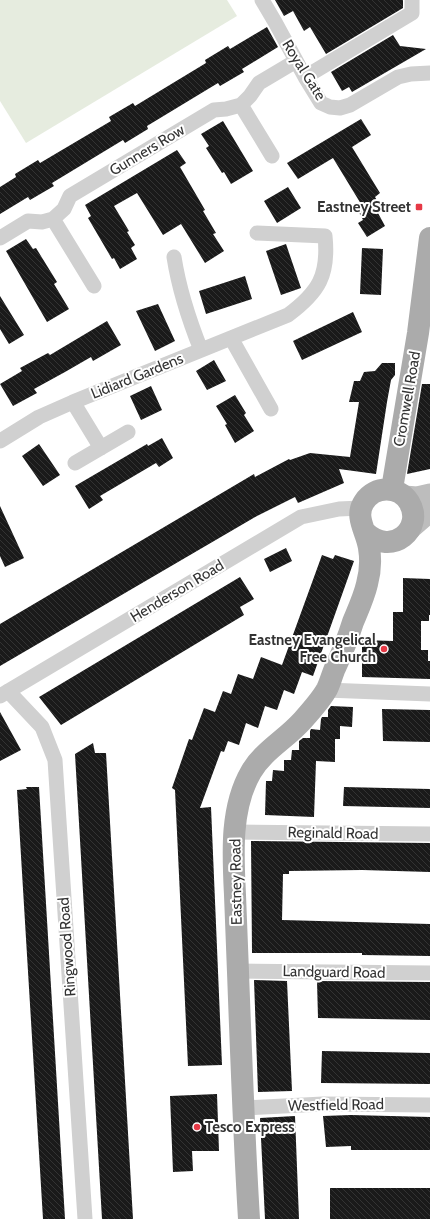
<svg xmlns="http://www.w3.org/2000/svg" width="430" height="1219" viewBox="0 0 430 1219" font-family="Cabin,sans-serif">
<defs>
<pattern id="building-back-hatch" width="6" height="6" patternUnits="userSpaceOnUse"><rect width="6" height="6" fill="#1a1a1a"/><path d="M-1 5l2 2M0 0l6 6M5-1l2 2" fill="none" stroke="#333"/></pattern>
</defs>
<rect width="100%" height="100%" fill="#fff"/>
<!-- green -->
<path fill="#e6ecdf" d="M0 0H227L237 16 26 143 0 101Z"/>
<!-- building -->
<path fill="url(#building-back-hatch)" d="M275 0H403V8L326 54 310 27 304 31 293 11 284 16Z
M267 27 278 47 242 69 244 72 220 86 218 83 147 126 148 129 125 143 123 140 52 183 54 186 30 200 28 197 0 214V187L16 177 15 174 38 160 40 163 111 121 109 117 133 103 135 106 206 63 205 60 228 46 230 49Z
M393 35 400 46 426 49 352 92 349 87 342 91 331 72Z
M361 119 371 135 352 147 380 193 375 197 383 210 378 213 385 226 367 237 358 223 363 220 356 207 361 204 333 158 298 179 287 163Z
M223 121 253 171 231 184 224 172 222 173 206 148 209 146 201 134Z
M177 150 186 163 180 167 205 210 203 211 216 233 213 234 224 251 205 263 181 224 163 235 137 193 114 206 129 231 127 232 135 245 131 248 137 259 120 269 114 258 112 259 88 218 91 216 85 205Z
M288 187 301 208 277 223 264 201Z
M26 239 33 249 36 248 57 282 54 284 69 309 47 322 6 251Z
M286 244 301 288 281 295 266 251Z
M362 248 383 249 381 295 360 294Z
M245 276 252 299 206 314 199 291Z
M0 296 24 335 9 344 0 329Z
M158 304 175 341 155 351 136 311Z
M353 312 362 332 302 360 293 341Z
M107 321 121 345 93 361 91 357 65 372 34 389 37 393 13 406 0 384 22 371 20 368 48 353 50 355Z
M214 360 226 381 207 390 196 371Z
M382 363H395V375L391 380 387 402 376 474 339 469 344 483 298 503 295 497 257 516 0 666V624L254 474 255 477 289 459 290 460 310 453 350 457 359 402H349L354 381H360L364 372 375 371Z
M422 384H430V469L407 474Z
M151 386 162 410 141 420 130 396Z
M235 395 246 413 244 415 254 431 235 443 225 425 227 424 216 406Z
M162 438 173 458 159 467 156 463 100 496 103 500 89 509 75 486 147 444 148 446Z
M39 444 60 475 43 486 22 456Z
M0 506 24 558 5 567 0 556Z
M286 548 292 561 270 572 264 559Z
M322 555 333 559 335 555 354 561 313 676 302 672 294 694 284 690 277 710 265 706 258 728 246 723 239 745 228 741 224 752 221 751 200 808 211 807 222 1065 188 1066 175 790 172 788 189 739 192 740 204 708 215 712 223 691 231 694 238 674 253 679 261 657 282 665Z
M240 577 254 599 240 607 244 615 61 725 39 697Z
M403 578 430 579V615H429V621H421V650H428V661H430V679L362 677V640L393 641V612H403Z
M331 706 353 707 352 727 340 726V739H335V762L316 761 314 817 265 815 266 781H272L273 770 284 771V760H291L292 750H299V741L303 738H310V731L311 729 320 730 321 719 322 717H328V710Z
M382 709 430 710V742L383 741Z
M0 712 21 750 0 761Z
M93 743 95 753H106L133 1219H102L75 754Z
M26 787H39L65 1219H43L17 790 27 789Z
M344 787 430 789V808L343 806Z
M251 841 430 843V872L362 870 289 871V874H283L282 920 430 924V956L362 955V953H252Z
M254 980 287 981 292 1091 258 1092Z
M317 981 430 982V1020L318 1018Z
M322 1051 430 1053V1084L321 1083Z
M217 1094 219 1151H192L193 1171 173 1172 170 1096Z
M351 1115 430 1117V1150H351V1146L326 1147 323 1116Z
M295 1116 299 1219H265L260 1118Z
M330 1188H430V1219H330Z"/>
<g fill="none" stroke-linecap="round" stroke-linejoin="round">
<!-- street -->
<path stroke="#d0d0d0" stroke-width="15" d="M262 0 275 22 305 77 321 103 330 107 340 108 350 105 398 77 411 74 430 73
M305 77 412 13V0
M241 105 272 156
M53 219 94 286
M0 238 28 221 42 222 53 219 64 209 70 196 214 110 226 109 241 105 250 96 259 83 296 61
M174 257C179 289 189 320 201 350
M231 338 271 409
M73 402 101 448
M0 441 39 417 73 402 288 315C319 292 329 275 325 236L257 233
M75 463 128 432
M326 690 430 694
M8 691 42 727 55 760 85 1219
M0 696 301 517 339 509 361 508
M235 832 430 834
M238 971 430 973
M243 1108 323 1104 430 1105"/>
<!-- secondary -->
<path stroke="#bdbdbd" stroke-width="21" d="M404 496 417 497 430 494
M409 530 430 512"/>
<!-- primary -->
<path stroke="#ababab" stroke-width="22" d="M392 489 418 333 430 238
M249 1219C244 1137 241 1054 238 972 237 946 236 921 235 895 233 855 230 808 251 772 263 751 286 739 302 721 310 712 321 700 327 689 330 683 332 675 335 668 342 653 348 638 353 622 358 610 364 597 367 584 370 573 371 560 369 548 367 532 354 517 364 502 375 485 399 486 409 502 425 528 392 558 365 532"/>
</g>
<!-- markers -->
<g fill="#e63946" stroke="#fff" stroke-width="1.5">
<rect x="415" y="203" width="8" height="8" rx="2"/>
<circle cx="384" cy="649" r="4"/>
<circle cx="197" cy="1127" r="4"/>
</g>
<g text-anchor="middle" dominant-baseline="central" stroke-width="4" stroke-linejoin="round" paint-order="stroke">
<!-- street labels -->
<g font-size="15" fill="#333" stroke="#fff">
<text transform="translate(304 70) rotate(58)">Royal Gate</text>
<text transform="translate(147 150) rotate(-31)">Gunners Row</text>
<text transform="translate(137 376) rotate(-22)">Lidiard Gardens</text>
<text transform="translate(407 399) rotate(-80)">Cromwell Road</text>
<text transform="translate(177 591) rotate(-31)">Henderson Road</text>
<text transform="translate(333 833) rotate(1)">Reginald Road</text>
<text transform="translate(236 882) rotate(-91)">Eastney Road</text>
<text transform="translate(67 947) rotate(-94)">Ringwood Road</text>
<text transform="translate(334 972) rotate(1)">Landguard Road</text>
<text transform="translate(336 1105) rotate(-1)">Westfield Road</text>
</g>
<!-- poi labels -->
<g font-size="15" font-weight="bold" fill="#333" stroke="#fff" text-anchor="end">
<text x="411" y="207">Eastney Street</text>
<text x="376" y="640">Eastney Evangelical<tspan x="376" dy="17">Free Church</tspan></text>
<text x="205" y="1127" text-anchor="start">Tesco Express</text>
</g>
</g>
</svg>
